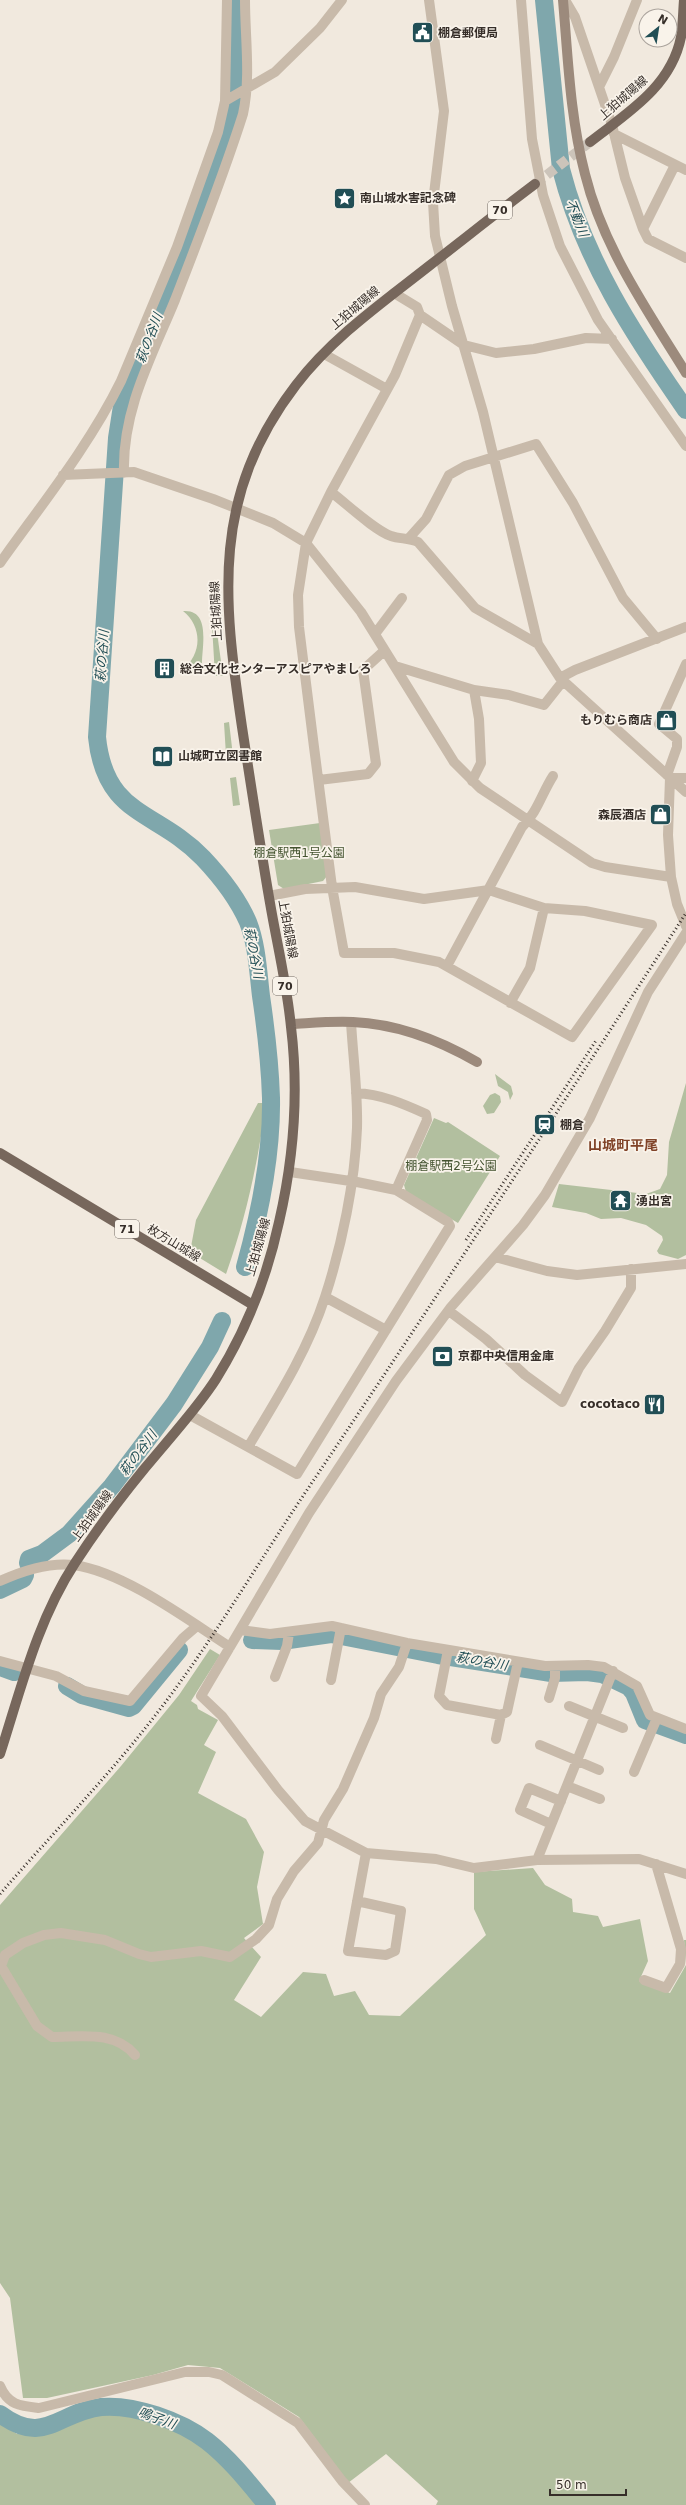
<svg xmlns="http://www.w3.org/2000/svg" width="686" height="2505" viewBox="0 0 686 2505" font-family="'DejaVu Sans','Noto Sans JP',sans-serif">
<rect width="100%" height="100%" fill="#f1e9de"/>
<!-- green -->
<path fill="#b2bf9f" d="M183 611C211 609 202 646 202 663L195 664 194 673H182V670C202 655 203 627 183 611Z
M212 625H216L223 676H215Z
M229 722 233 756 226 755 224 723Z
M236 777 240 805 233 806 230 778Z
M320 823 327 876 323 881 284 889 278 885 269 830Z
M495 1074 511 1086 513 1094 510 1100 508 1092 498 1086Z
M686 1083V1255L678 1259 659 1254 657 1251 663 1240 662 1236 646 1225 621 1218 601 1219 586 1213 552 1207 559 1184 646 1194 660 1189 667 1175 669 1142Z
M495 1093 500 1096 501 1102 494 1113 487 1114 483 1106 490 1095Z
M258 1103H266C258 1162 246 1218 226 1274L190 1252 196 1220Z
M434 1118 446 1123 448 1122 500 1156 458 1223 406 1192 404 1185Z
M210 1649 220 1655 191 1701 197 1705 198 1709 218 1720 204 1745 216 1752 198 1793 246 1819 264 1852 257 1887 263 1924 244 1938 261 1957 234 2000 261 2017 303 1972 326 1974 334 1996 355 1991 369 2015 400 2016 486 1935 474 1909V1872L533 1868 545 1885 572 1899 573 1912 598 1916 603 1927 640 1919 648 1961 639 1981 670 1993 686 1965 684 1940H686V2505H436L438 2501 386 2454 348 2483 299 2417 220 2368 188 2365 153 2375 47 2398H23L10 2298 0 2283V1905L121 1766 179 1695Z
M102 2414 138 2416 174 2430 202 2446 233 2474 258 2505H0V2422L17 2434 45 2435 77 2419Z"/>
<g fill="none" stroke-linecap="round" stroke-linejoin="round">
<!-- river -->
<path stroke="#7fa7ac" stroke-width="18" d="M236 0 237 76 233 120 157 321 135 370 122 406 117 438 97 737C105 817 157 810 203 858 220 876 238 899 248 922 257 945 258 971 261 996 266 1030 270 1064 271 1098 272 1155 260 1213 245 1267
M544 0 561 169C584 259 633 334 686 410
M28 1563 29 1559 42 1554 69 1534 112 1486 174 1404 210 1347 222 1321
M0 1590 23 1579 25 1575
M252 1640 282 1641 331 1634 438 1655 551 1673 587 1672 602 1674 629 1687 634 1693 645 1720 686 1735
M0 1667 14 1672
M67 1686 82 1695 129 1708 133 1706 179 1650
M0 2414C44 2447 58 2412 101 2407 134 2404 181 2421 207 2441 230 2459 248 2482 267 2505"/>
<!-- primary-tunnel -->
<path stroke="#ccc4ba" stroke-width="10" stroke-dasharray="10 5" stroke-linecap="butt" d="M535 184 590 142"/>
<!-- street -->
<path stroke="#c8baaa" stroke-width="10" d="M429 0 444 111 433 202 435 236 452 306 483 412 538 644 560 678 686 792
M521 0 532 139 543 195 560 246 598 320 686 446
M565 0 575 17 612 125 625 178 643 229 648 239 686 258
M599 87 614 57 637 0
M225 101 227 0
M614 134 686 170
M643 229 675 165
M420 315 464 345 496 353 534 349 586 338 612 339
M324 354 387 389
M124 473C122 410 152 356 175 300 199 238 223 177 243 114 251 77 245 38 245 0
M63 475 134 472 213 499 273 523 306 543 361 612 454 762 480 788 592 863 605 867 671 877 677 904 686 926
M331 492C347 504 374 530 391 536 400 539 409 538 418 542L475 608 538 644
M409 538 426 519 449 475 465 466 536 444 573 503 623 598 657 639
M0 563C42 504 89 446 121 381L177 247 218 132 225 101 275 72 320 28 342 0
M375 634 402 598
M395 666 474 690 479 719 481 763 472 781
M560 678 575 670 686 627
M474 690 509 695 544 705 563 681
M667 775 677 747V739L659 724 686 664
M319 780 368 774 376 764 363 670 384 651
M671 877 668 835 670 778H686
M269 896 305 889 355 887 424 899 489 890 544 908 585 911 652 925 572 1037 439 962 394 953H344L332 887 314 747 299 627 298 595 306 543 331 492 395 375 420 315 417 307 394 293
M686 933 648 992 590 1118 545 1195 523 1225 451 1307 396 1381 309 1513 201 1696 222 1716 278 1790 305 1821 366 1853 436 1859 474 1868 537 1860 639 1859 686 1874
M447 966 522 827C537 813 542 793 553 776
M510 1003 530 968 544 908
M356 1093C381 1094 404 1104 426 1114L427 1120 396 1190
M495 1257 547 1271 577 1275 686 1264
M325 1297 386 1330
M449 1311 486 1339 525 1375 562 1402 579 1368 605 1331 631 1288V1269
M190 1415 297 1474 450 1226 448 1222 396 1190 357 1182 290 1172
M248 1447C277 1399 308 1350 325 1297 342 1245 355 1182 357 1128 358 1093 353 1057 351 1022
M0 1581C22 1571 49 1562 74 1565 124 1572 188 1620 230 1647
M240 1630 270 1634 332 1626 407 1643 545 1666 588 1665 604 1667 637 1686 650 1715 686 1729
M448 1650 439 1696 447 1705 501 1715 507 1712 518 1662
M0 1661 56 1676 84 1691 130 1701 183 1638 197 1626
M275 1677 287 1646 289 1633
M331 1680 341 1628
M549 1698 555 1678V1666
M569 1706 623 1728
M496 1739 501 1715
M540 1745 599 1770
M634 1772 657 1718
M567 1786 600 1799
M551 1824 520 1810 529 1788 561 1801
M537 1860 613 1671
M357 1901 401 1911 395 1951 386 1955 348 1951 366 1853
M644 1980 666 1988 680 1964 681 1949 656 1864
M135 2055C114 2030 81 2037 52 2037L37 2026 1 1966 5 1955 23 1943 44 1935 61 1933 105 1940 139 1954 151 1957 201 1951 230 1957 256 1939 269 1925 277 1899 294 1871 318 1843 324 1820 343 1789 374 1718 381 1694 399 1667 407 1643
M0 2386C8 2405 20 2406 39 2408L185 2372H209L222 2375 298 2423 342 2481 365 2505"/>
<!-- secondary -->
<path stroke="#9c8a7c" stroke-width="10" d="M563 0C568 58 570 117 585 174 603 247 647 310 686 373
M291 1024C311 1023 332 1021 353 1022 398 1024 439 1040 477 1062"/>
<!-- primary -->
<path stroke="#77675c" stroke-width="10" d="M590 142C627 113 671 87 681 37 683 25 683 12 684 0
M0 1153 253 1305
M0 1754C21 1689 37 1621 75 1563 101 1523 130 1485 161 1449 180 1426 200 1404 216 1379 246 1331 267 1277 279 1222 294 1157 299 1093 291 1027 287 985 277 944 270 903 260 845 251 786 242 727 223 598 211 496 296 385 333 337 382 303 429 266 464 239 499 211 535 184"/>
<!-- rail -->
<path stroke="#362e29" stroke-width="3" stroke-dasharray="1 3" stroke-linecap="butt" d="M466 1240 597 1039
M0 1894C51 1835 106 1779 154 1717 211 1644 257 1564 309 1487 437 1297 562 1105 686 913"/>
</g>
<!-- icons -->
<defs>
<symbol id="civic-square" viewBox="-11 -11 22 22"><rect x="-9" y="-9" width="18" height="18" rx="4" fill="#214e55" stroke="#f9f3ea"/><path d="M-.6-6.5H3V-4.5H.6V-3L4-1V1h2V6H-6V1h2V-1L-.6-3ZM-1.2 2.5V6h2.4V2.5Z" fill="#fff"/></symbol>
<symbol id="sight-square" viewBox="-11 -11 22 22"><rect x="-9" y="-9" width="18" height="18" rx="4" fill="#214e55" stroke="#f9f3ea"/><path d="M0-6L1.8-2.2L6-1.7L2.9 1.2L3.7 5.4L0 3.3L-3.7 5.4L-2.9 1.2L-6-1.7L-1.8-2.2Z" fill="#fff"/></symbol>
<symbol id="building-square" viewBox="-11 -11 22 22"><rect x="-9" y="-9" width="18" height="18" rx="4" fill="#214e55" stroke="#f9f3ea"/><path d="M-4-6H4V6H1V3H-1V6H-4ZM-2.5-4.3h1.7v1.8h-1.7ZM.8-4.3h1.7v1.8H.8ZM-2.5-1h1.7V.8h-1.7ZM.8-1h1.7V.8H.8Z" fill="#fff"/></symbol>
<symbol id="shop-square" viewBox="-11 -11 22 22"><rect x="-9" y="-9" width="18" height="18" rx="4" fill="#214e55" stroke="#f9f3ea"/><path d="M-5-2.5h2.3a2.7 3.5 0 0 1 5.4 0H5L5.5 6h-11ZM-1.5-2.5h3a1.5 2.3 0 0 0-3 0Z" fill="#fff"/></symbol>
<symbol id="library-square" viewBox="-11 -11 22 22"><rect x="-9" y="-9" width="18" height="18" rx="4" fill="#214e55" stroke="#f9f3ea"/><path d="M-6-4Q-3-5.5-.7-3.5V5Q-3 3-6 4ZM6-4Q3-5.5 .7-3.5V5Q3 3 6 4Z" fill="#fff"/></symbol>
<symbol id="station-square" viewBox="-11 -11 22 22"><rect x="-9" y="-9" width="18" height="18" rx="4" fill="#214e55" stroke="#f9f3ea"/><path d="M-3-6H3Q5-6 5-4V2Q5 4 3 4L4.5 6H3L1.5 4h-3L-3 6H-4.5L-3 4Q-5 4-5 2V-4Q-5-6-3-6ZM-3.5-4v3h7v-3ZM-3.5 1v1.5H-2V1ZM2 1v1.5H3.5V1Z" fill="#fff"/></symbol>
<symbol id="temple-square" viewBox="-11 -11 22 22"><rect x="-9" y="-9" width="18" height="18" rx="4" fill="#214e55" stroke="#f9f3ea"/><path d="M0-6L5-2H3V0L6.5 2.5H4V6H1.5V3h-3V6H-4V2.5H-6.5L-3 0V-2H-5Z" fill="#fff"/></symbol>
<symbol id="bank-square" viewBox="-11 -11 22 22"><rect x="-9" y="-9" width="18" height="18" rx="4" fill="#214e55" stroke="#f9f3ea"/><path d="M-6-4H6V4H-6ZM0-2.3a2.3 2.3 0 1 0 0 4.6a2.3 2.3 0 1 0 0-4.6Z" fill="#fff"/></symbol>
<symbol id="restaurant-square" viewBox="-11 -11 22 22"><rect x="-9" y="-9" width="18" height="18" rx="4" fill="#214e55" stroke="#f9f3ea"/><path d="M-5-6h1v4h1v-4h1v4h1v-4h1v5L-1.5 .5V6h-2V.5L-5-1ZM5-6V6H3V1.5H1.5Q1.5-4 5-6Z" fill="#fff"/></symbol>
</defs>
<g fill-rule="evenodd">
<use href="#civic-square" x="410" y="20" width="25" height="25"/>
<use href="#sight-square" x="332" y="186" width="25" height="25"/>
<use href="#building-square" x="152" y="656" width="25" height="25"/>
<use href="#shop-square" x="654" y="708" width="25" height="25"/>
<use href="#library-square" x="150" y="744" width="25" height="25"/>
<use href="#shop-square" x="648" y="802" width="25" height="25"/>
<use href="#station-square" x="532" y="1112" width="25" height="25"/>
<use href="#temple-square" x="608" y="1188" width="25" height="25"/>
<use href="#bank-square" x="430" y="1344" width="25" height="25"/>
<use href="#restaurant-square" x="642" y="1392" width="25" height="25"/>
</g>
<g text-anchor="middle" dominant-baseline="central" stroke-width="3.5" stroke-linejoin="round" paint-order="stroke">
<!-- shield labels -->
<g fill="#f9f3ea" stroke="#706963" stroke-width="1">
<rect x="488" y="201" width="24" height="18" rx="3"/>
<rect x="273" y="977" width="24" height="18" rx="3"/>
<rect x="115" y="1220" width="24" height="18" rx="3"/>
</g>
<g font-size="11" font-weight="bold" fill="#362e29">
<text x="500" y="210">70</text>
<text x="285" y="986">70</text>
<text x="127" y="1229">71</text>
</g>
<!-- poi labels -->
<g font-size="12" font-weight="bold" fill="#362e29" stroke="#f9f3ea" text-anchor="start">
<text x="438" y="33">棚倉郵便局</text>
<text x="360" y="198">南山城水害記念碑</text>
<text x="180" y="669">総合文化センターアスピアやましろ</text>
<text x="652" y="720" text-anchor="end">もりむら商店</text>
<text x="178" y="756">山城町立図書館</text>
<text x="646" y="815" text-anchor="end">森辰酒店</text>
<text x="560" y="1125">棚倉</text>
<text x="636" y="1201">湧出宮</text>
<text x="458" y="1356">京都中央信用金庫</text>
<text x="640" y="1404" text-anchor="end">cocotaco</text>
</g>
<!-- street labels -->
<g font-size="12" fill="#362e29" stroke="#f9f3ea">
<text transform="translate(623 98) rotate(-41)">上狛城陽線</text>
<text transform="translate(355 308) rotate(-40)">上狛城陽線</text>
<text transform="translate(216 611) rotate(-93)">上狛城陽線</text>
<text transform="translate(288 929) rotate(80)">上狛城陽線</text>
<text transform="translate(174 1243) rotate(31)">枚方山城線</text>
<text transform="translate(258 1247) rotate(-74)">上狛城陽線</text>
<text transform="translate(92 1516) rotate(-54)">上狛城陽線</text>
</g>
<!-- park labels -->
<g font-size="12" fill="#43532f" stroke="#f9f3ea">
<text x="299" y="853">棚倉駅西1号公園</text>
<text x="451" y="1166">棚倉駅西2号公園</text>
</g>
<!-- water labels -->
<g font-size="13" font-style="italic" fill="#214e55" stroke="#f9f3ea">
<text transform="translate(577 218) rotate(68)">不動川</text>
<text transform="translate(149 338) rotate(-69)">萩の谷川</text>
<text transform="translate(102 656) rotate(-86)">萩の谷川</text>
<text transform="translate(254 953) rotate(79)">萩の谷川</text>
<text transform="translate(138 1453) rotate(-53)">萩の谷川</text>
<text transform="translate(482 1661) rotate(10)">萩の谷川</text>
<text transform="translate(157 2418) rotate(20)">鳴子川</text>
</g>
<!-- quarter labels -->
<g font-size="14" font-weight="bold" fill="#804328" stroke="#f9f3ea">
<text x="623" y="1145">山城町平尾</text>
</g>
</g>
<!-- north arrow -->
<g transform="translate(658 28) rotate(30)"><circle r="19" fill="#f9f3ea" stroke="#aba49d"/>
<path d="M0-3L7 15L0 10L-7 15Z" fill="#214e55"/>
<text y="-6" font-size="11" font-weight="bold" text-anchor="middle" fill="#362e29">N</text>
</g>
<!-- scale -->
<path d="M550 2489v6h76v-6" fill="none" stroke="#362e29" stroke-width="2"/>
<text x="556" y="2489" font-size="12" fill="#362e29" stroke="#f9f3ea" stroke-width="3" paint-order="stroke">50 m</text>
</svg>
